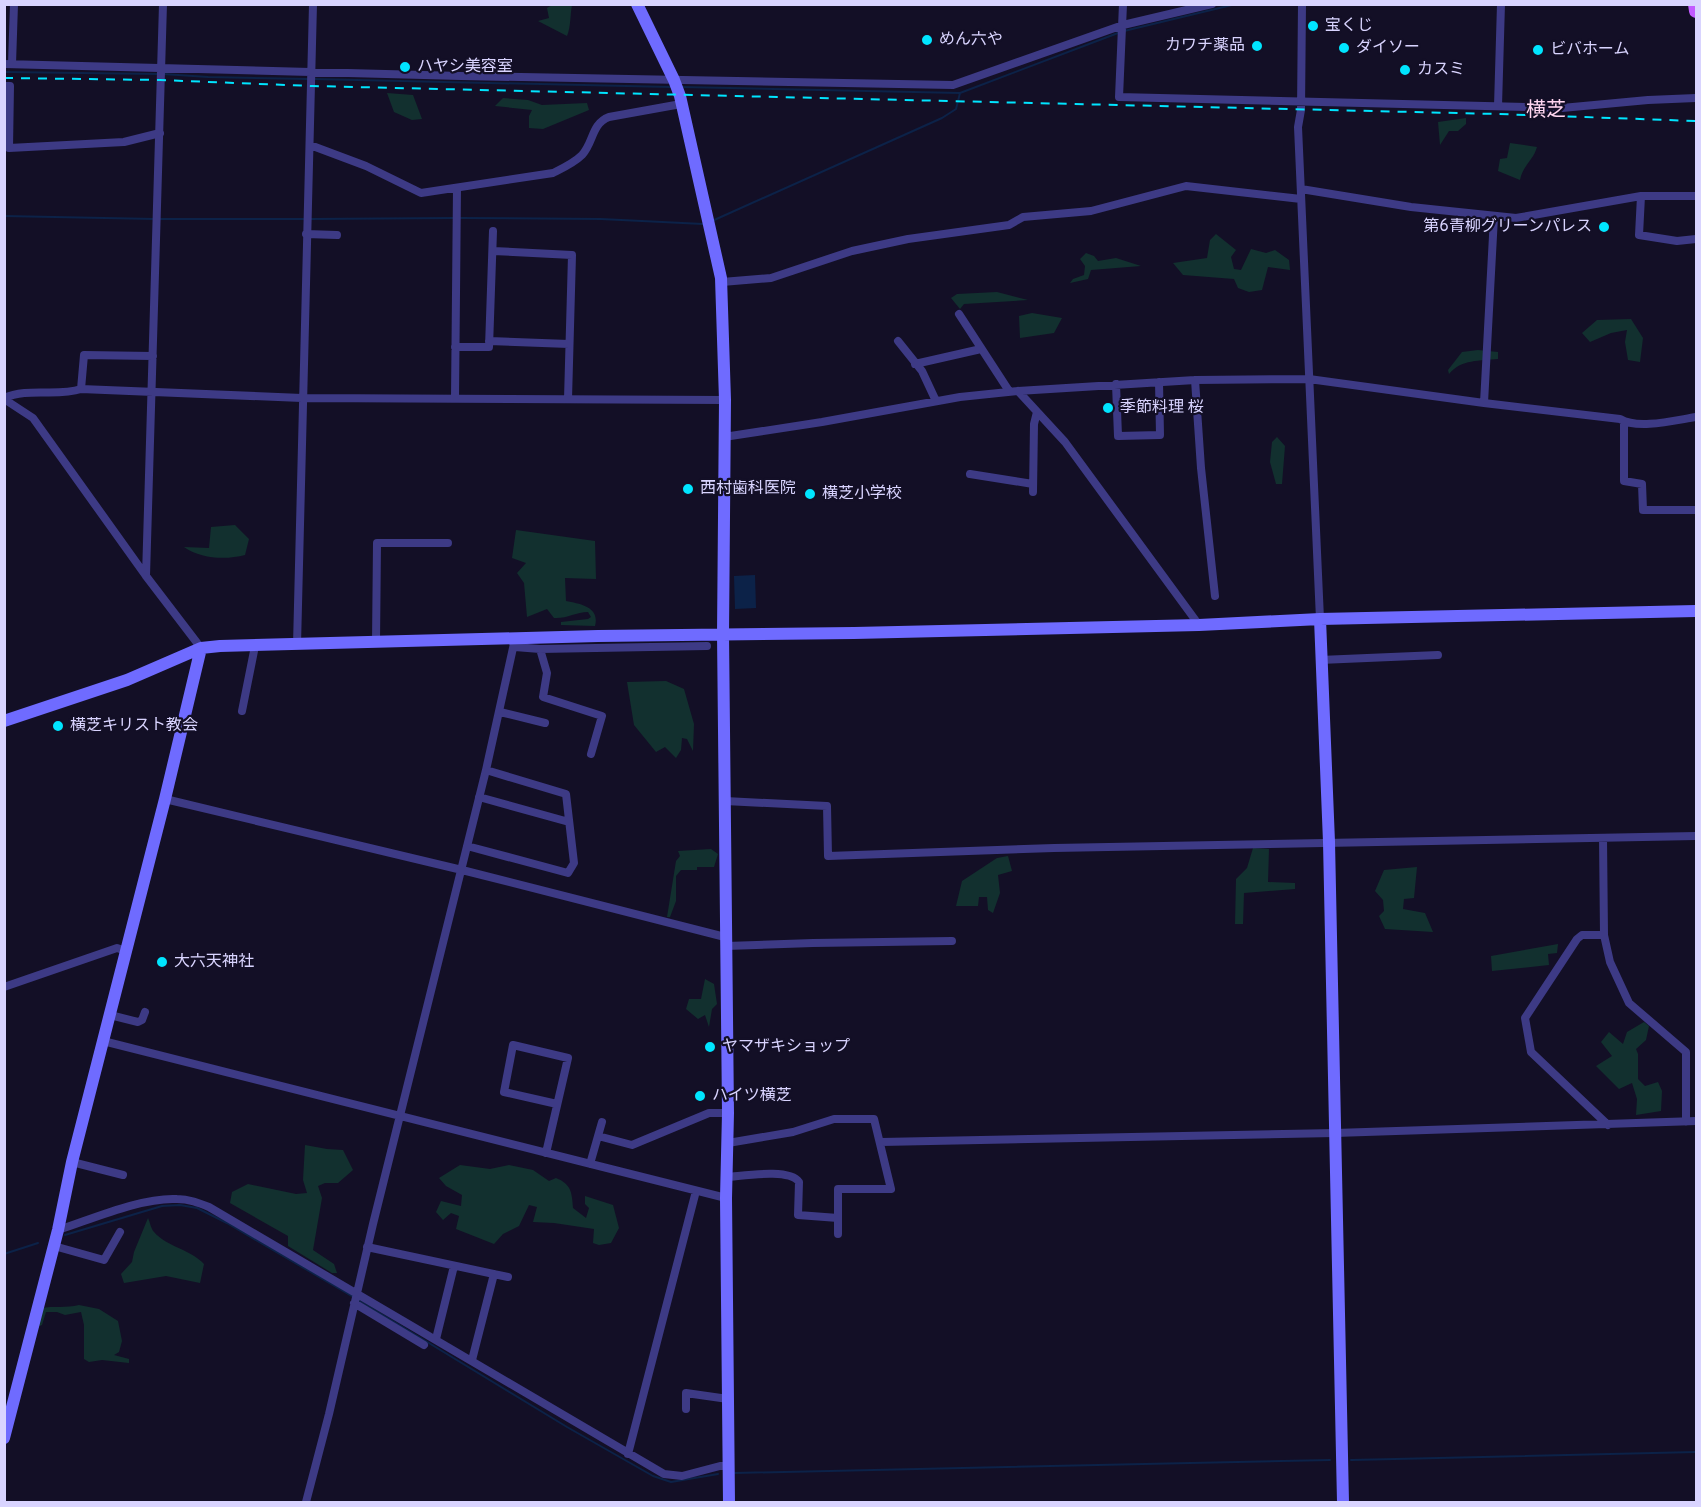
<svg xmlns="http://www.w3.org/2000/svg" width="1701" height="1507" viewBox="0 0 1701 1507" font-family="Overpass,'Noto Sans JP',sans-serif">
<rect width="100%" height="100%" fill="#130f26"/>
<!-- green -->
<path fill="#12302f" d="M554 4 572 5C570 15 571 26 567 36L538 21 549 18 547 8Z
M387 93 413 95 422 119 412 120 394 112Z
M503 98 528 100 542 105 587 103 589 110 543 129 529 128V116L532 110 495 106Z
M1466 118V124L1458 131H1449L1440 145 1438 122Z
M1510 143 1537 147C1533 161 1523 165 1520 180L1498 171 1500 159 1507 158Z
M1216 234 1236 250 1231 257 1234 269 1241 270 1251 249 1266 253 1275 250 1289 260 1290 270 1268 267 1262 290 1249 292 1238 288 1234 279 1183 275 1173 263 1207 258 1210 240Z
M1086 253 1094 256 1098 261 1116 258 1141 266 1091 270 1088 279 1070 283 1073 279 1084 275 1085 266 1080 259Z
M997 292 1028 300 964 304 960 309 951 298 957 294Z
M1032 313 1062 318 1054 333 1020 338 1019 316Z
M1631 319 1643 338 1640 362 1628 360 1625 342 1627 330 1611 333 1590 342 1582 333 1597 320Z
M1478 350 1498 352V359C1480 361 1461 359 1449 374L1448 370 1462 352Z
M1277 437 1285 446 1282 484H1276L1270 462 1272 442Z
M235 525 249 539 245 555C226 560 201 559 184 547L209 548 211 527Z
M516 530 595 541 596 579 565 578 566 601C581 604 600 607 595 626L561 625V622L588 619 591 617 588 612C576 612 566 619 554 618L547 609 527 617 524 583 517 573 526 563 512 558Z
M666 681 684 689 694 724 693 751 687 739 682 738 681 750 676 758 665 747 656 752 634 725 627 682Z
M1253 848 1269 849 1268 882 1295 883V889L1244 893 1243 924H1235L1236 879 1247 868Z
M711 849 718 854 714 867H697V870H681L676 876V901L670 917H667L676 861 680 856 678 851Z
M1008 856 1012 871 998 875 1000 893 993 913 988 910 987 897H979L978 906H956L962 881 997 858Z
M1417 867 1414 898 1404 899 1403 909 1425 913 1433 932 1385 929 1379 916 1384 911 1383 900 1375 891 1384 870Z
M1558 944 1557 953 1548 954 1549 965 1492 971 1491 956Z
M705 979 714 984 717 1004 712 1009 709 1027 705 1015 698 1019 686 1009 689 999H701Z
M1644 1022 1649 1026 1646 1040 1636 1049 1638 1054V1079L1645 1086 1658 1082 1662 1091 1661 1111 1636 1115 1637 1099 1632 1083 1619 1089 1596 1066 1612 1056 1601 1042 1609 1032 1623 1044 1627 1032Z
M305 1145 327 1149 343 1150 353 1170 338 1183H325L318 1186 322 1198 313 1250 334 1264 337 1273H332L288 1246V1236L230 1203 232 1192 248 1184 296 1194 307 1193 303 1180Z
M460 1165 490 1169 509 1165 533 1170 549 1181 556 1178C571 1184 572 1192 573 1208L586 1218 589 1208 585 1204V1196L613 1205 619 1228 611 1243 599 1245 593 1243 594 1229 554 1223 533 1222 537 1207 529 1205 519 1226 503 1234 494 1244 456 1229 459 1216 451 1213 443 1220 436 1212 441 1201 461 1206 462 1195 446 1186 439 1178Z
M148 1218C150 1222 151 1229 154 1232 167 1247 190 1249 204 1264L200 1283 166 1276 124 1283 121 1274 132 1262 134 1252Z
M79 1305 99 1309 118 1321 122 1341 119 1352 114 1355 129 1359V1363L102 1360 89 1362 84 1359V1325L81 1312 65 1315 57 1312H46L42 1325 37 1327 41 1308C54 1306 66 1308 79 1305Z"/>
<!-- water -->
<path fill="#0c2248" d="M755 575 756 608 735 609 734 576Z"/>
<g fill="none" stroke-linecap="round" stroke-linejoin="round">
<!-- stream -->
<path stroke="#0c2248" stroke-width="2" d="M1124 31 1236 4
M4 72 158 74
M163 74 208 77 307 79
M313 79 670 87
M682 87 960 93 1118 33
M4 216 155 219
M460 218 601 219 703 224
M160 219H305
M310 219 455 218
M712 221 942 118 956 109 960 93
M65 1235 162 1206 180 1205 197 1208 227 1223 350 1295 567 1427 653 1476 671 1482 718 1474
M4 1254 38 1243
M1351 1460 1696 1452
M735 1473 1330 1460"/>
<!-- street -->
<path stroke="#3d3a85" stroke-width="8" d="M1123 4 1119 97 1562 108 1648 100 1696 98
M1302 4 1301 110 1298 127 1320 619
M4 64 461 76 953 85 1123 25 1212 4
M12 64 14 4
M4 86H10L9 148 124 142 160 133
M1498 106 1501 4
M310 145 366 166 421 193 553 173C563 168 574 163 582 155 594 142 591 124 609 117L681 104
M1301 189 1411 207 1516 218 1641 196H1696
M1641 196 1639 235 1677 241 1696 239
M306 234 337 235
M493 251 572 255 568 399
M722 282 771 278 852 251 908 239 1009 225 1023 217 1091 211 1186 186 1301 199
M959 314 1009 391
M489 341 569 344
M898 341 922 371 936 401
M455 347H489L493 231
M915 364 981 349
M1195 380 1201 468 1215 596
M1116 384 1118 436 1160 435 1159 382
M81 389 84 355 153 356
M1018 391 1065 442 1199 625
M4 398C28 387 57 397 81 389L302 398 725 400
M455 398 457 188
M4 399 33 418 146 576 201 648
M1484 403 1494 217
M1624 422V481L1642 484 1643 510H1696
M724 437 822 422 960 397 1018 391 1195 380 1309 379 1484 403 1620 419C1638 430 1676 420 1696 417
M970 474 1033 484
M1033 492 1034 424 1037 412
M146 576 163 4
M376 642 377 543H448
M297 645 313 4
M515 647 540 649 707 646
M540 649 547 673 543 697 602 716 591 754
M1320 660 1438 655
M242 711 255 646
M500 712 545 723
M479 797 569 822
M165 799 462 870 725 937
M725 801 827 806 828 856 1054 848 1696 836
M1603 838 1604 935 1610 962 1629 1003 1686 1052V1122
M467 846 568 873 574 863 566 794 486 770
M1604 935H1582L1577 939 1525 1018 1531 1052 1608 1125
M726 946 813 943 952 941
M4 987 117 948 126 951
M110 1015 138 1022 142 1020 145 1012
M103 1041 726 1198
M598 1136 632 1145 709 1113H728
M881 1142 1335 1133 1696 1121
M728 1143 793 1132 834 1119H874L891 1189H838V1234
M546 1153 568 1058 513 1045 504 1092 557 1104
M72 1162 123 1175
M590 1164 602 1122
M727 1177C743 1176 789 1168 799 1182L798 1215 838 1218
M58 1230C92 1219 142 1197 177 1199 189 1199 199 1203 209 1207L664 1474 682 1476 720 1466H729
M54 1246 104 1260 120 1232
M367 1247 508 1277
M354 1303 424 1345
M436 1339 454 1266
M472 1360 494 1274
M686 1409V1393L728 1399
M628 1454 696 1191
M306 1502 329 1414 373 1224 486 770 515 639"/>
<!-- secondary -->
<path stroke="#6f6bff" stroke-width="12" d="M637 4 674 80 680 96 721 278 725 400 723 634 728 1113 726 1198 729 1502
M1320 619 1329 842 1343 1502
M4 721 127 680 201 648 220 646 598 636 854 633 1199 625 1320 619 1696 611
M4 1438 58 1230 72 1162 165 799 201 648"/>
<!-- primary -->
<path stroke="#c25bff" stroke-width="14" d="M1695 4 1696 11"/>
<!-- rail -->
<path stroke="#00e5ff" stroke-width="2" stroke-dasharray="9 8" stroke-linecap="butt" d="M4 78 160 80 312 86 1498 114 1696 121"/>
</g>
<!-- markers -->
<g fill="#00e5ff" stroke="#130f26" stroke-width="2">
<circle cx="1313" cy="26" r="6"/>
<circle cx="927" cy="40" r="6"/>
<circle cx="1257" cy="46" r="6"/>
<circle cx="1344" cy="48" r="6"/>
<circle cx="1538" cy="50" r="6"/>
<circle cx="405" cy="67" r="6"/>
<circle cx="1405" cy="70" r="6"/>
<circle cx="1604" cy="227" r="6"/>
<circle cx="1108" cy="408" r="6"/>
<circle cx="688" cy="489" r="6"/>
<circle cx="810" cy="494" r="6"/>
<circle cx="58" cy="726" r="6"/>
<circle cx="162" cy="962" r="6"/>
<circle cx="710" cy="1047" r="6"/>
<circle cx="700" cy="1096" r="6"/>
</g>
<g text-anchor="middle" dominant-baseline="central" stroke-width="4.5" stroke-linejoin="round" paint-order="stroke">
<!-- poi labels -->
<g font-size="16" fill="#d9d4ff" stroke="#130f26" text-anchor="start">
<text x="1325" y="26">宝くじ</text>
<text x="939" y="40">めん六や</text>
<text x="1245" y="46" text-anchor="end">カワチ薬品</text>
<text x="1356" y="48">ダイソー</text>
<text x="1550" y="50">ビバホーム</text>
<text x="417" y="67">ハヤシ美容室</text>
<text x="1417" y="70">カスミ</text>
<text x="1592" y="227" text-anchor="end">第6青柳グリーンパレス</text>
<text x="1120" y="408">季節料理 桜</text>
<text x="700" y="489">西村歯科医院</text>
<text x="822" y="494">横芝小学校</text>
<text x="70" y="726">横芝キリスト教会</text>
<text x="174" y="962">大六天神社</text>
<text x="722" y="1047">ヤマザキショップ</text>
<text x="712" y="1096">ハイツ横芝</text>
</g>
<!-- quarter labels -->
<g font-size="20" fill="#ffd6f0" stroke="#130f26">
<text x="1546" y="111">横芝</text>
</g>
</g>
<!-- border -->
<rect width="1701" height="1507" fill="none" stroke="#d9d4ff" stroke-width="12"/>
</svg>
